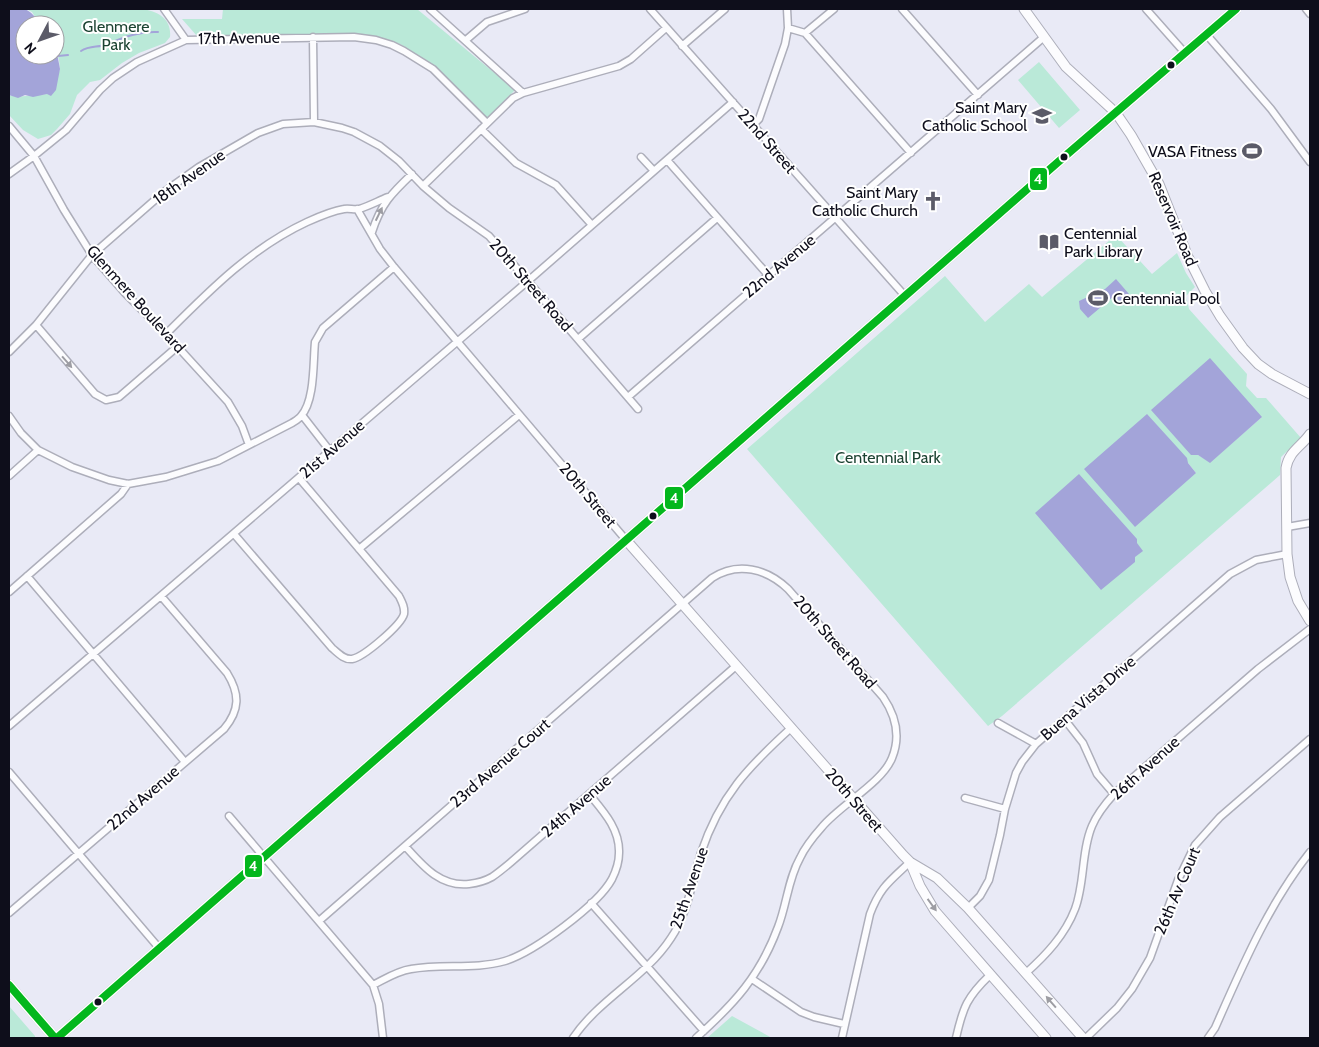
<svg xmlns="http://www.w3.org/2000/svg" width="1319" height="1047" viewBox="0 0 1319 1047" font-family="Cabin,sans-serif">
<rect width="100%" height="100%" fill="#e9eaf6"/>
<!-- green -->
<path fill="#bae9d8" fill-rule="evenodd" d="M26 9H142C158 11 172 19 170 37L165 43 139 53 122 63 100 80 90 82 77 95 70 114 57 129 51 135 38 139 23 130 9 115V95C14 98 40 95 47 94L57 78 60 69 59 60 55 47V25H40L32 12Z
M223 9H417L515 90 487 119 433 65 402 45 391 41 347 34 197 36 182 19H222Z
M1039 62 1080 110 1059 128 1018 80Z
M1116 235 1152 274 1177 253 1186 273 1195 287 1186 296 1189 309 1247 374 1246 386 1257 398H1266L1301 438 1281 457 1280 475 1002 716 988 726 747 449 945 276 985 322 1029 284 1042 297ZM1262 417 1210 462 1198 455ZM1188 463 1196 473 1084 469Z
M9 1006 35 1036V1038H9Z
M732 1016 772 1038H707Z"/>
<!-- water -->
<path fill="#a3a4d9" d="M9 9C24 9 26 7 36 18 41 23 38 17 40 25H25V55H55L56 48 60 69 56 90 51 96 47 94 33 97 25 95 18 98 9 95Z
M1116 279 1129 294 1123 303 1113 297 1088 318 1080 309 1079 301 1105 289Z
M1210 358 1262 417 1210 463 1198 455H1191L1151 410Z
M1147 414 1187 458 1188 463 1196 473 1135 527 1084 469Z
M1079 474 1137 539V543L1143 551 1135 557V562L1101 590 1035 513Z"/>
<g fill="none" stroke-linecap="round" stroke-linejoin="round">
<!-- stream -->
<path stroke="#a3a4d9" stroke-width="2" d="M81 51C90 45 98 48 108 44 124 37 140 31 158 32
M58 56 68 55"/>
<defs>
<path id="street" d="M164 9 186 40
M430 9 523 93
M650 9 905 296
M902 9 978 95
M1146 9 1185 53
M1306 9 1310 14
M788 28 805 33 911 153
M805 33 834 9
M1206 34 1271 109 1310 162
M313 37 314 122
M466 40 487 22 525 9
M682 46 725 9
M753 125 759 119 785 44 788 28 787 9
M9 126 34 156 64 210 92 255 125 293 166 334 228 402 242 426 249 445
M481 129 516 163 556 185 592 225
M641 157 654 171
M667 160 768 275
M9 174 34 156 66 130 100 90 113 78 137 62 186 40 354 37 376 40 392 45 404 51 433 69 487 123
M423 186 513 98 523 93 619 66 631 59 666 28
M357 209 380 249 394 267 626 540
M372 232C381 204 391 194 412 174
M36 325 95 394 106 400 119 397 177 347
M166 334C209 291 251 248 307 222 318 217 332 211 344 209 349 208 354 210 359 209 369 206 378 201 388 197
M578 339 717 218
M9 352 36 325 92 255 164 192 199 167 258 133 283 124 314 122 342 128 354 132 380 146 399 161 423 186 449 208 489 236 638 409
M628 397C766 276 906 158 1044 37
M302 415 330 451
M9 416 21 433 38 450 72 467 109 480 128 484 166 477 218 461 292 423C295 421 299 419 301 416 315 401 313 362 315 342L323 328 394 267
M9 476 38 450
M1287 527 1310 523
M234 534 332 648C338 653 344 660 352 659 364 657 401 625 404 614 405 607 402 602 399 596L299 478
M359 549 519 415
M27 576 185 762
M9 592 121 494 128 484
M1065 720 1083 743 1097 774 1114 794
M998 723 1036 744
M9 726 528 281 733 102
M9 772 159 948
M965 798 1005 809
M229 816 373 985 379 1004 383 1038
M405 846C423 866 440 887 469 884 477 883 485 881 492 877 498 873 504 868 510 863L736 666
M591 903 704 1031
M968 908 980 896 989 880 1000 835 1005 809 1016 773 1022 762 1036 744 1230 574 1256 560 1287 554
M9 913 224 729C240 710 240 694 227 673L161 596
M319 921 712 578C738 561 767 569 788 589L883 697C896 716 901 736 892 758 882 783 840 805 822 827 814 836 805 847 800 858 788 879 787 904 778 927 760 976 734 1004 696 1038
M1026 973C1046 955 1065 935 1075 909 1085 883 1081 852 1092 826 1097 814 1105 804 1114 794L1258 669 1310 629
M752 979 801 1012 814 1017 844 1024
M373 985C385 979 397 971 411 969 442 963 474 970 505 961 534 952 598 905 612 879 616 871 619 862 619 853 620 829 603 811 589 794
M573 1038C599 999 645 978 671 938 688 913 692 881 701 853 720 796 748 767 791 728
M842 1038 870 914C880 887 890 881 910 862
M956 1038C963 1007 967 997 990 975
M1086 1038 1117 1008 1132 989 1150 958 1178 880 1195 845 1220 817 1310 739
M1208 1038 1215 1028C1242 967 1268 905 1310 852"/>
<path id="secondary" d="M1024 9 1066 67 1116 113 1131 135 1159 184 1188 257 1205 291 1220 316 1243 348 1258 364 1272 374 1310 394
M1310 434C1301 447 1289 451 1286 468L1287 554 1290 577 1298 601 1310 621
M626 540 903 855 910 862 937 878 968 908 1083 1038
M910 862 920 886 935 911 1046 1038
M9 985 55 1038
M57 1038 1057 163 1236 9"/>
</defs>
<!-- street casing -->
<use href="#street" stroke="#adaeba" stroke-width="9"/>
<!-- secondary casing -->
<use href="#secondary" stroke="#adaeba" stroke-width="11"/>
<!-- street -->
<use href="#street" stroke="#fcfcfe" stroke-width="6"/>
<!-- secondary -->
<use href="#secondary" stroke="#fcfcfe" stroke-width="9"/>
<defs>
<path id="bus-1" d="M9 985 55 1038
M57 1038 1057 163 1236 9"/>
</defs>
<!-- bus-1 casing -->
<use href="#bus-1" stroke="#fff" stroke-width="11"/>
<!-- bus-1 -->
<use href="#bus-1" stroke="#04b71d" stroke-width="8"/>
</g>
<!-- one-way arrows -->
<defs><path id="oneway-solid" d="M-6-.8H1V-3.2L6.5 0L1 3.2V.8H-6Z" transform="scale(1.25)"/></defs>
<g fill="#9d9da3">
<use href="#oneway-solid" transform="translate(379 214) rotate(-64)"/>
<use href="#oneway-solid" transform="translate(67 362) rotate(49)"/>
<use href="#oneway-solid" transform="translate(932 905) rotate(54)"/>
<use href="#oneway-solid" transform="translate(1051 1002) rotate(-131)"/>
</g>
<!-- icons -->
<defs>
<symbol id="school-bare" viewBox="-9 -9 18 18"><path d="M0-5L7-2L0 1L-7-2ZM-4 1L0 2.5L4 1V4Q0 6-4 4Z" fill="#5b5b68" stroke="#fff" stroke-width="2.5" paint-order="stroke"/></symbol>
<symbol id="stadium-bare" viewBox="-9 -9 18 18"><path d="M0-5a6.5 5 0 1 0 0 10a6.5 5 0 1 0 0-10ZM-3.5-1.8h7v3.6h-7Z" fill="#5b5b68" stroke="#fff" stroke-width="2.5" paint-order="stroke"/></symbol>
<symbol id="church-bare" viewBox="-9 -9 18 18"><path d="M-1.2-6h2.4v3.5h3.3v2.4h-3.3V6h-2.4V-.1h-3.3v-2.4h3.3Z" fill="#5b5b68" stroke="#fff" stroke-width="2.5" paint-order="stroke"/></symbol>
<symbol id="library-bare" viewBox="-9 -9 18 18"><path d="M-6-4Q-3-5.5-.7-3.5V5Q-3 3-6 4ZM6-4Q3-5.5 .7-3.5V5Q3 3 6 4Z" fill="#5b5b68" stroke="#fff" stroke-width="2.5" paint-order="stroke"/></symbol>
</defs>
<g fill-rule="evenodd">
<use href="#school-bare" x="1028" y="102" width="28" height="28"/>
<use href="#stadium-bare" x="1238" y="137" width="28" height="28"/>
<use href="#church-bare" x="919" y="187" width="28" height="28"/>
<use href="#library-bare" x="1035" y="228" width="28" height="28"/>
<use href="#stadium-bare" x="1084" y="284" width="28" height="28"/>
</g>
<!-- markers -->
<g fill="#0e0e1b" stroke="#fff" stroke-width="2">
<circle cx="1171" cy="65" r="4.5"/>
<circle cx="1064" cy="157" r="4.5"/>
<circle cx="653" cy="516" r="4.5"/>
<circle cx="98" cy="1002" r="4.5"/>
</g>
<g text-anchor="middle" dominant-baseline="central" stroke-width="4" stroke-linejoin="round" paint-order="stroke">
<!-- park labels -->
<g font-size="16" fill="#1c4332" stroke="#fff">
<text x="116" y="26">Glenmere<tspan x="116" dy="18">Park</tspan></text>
<text x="888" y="457">Centennial Park</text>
</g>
<!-- street labels -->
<g font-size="16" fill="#0e0e1b" stroke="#fff">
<text transform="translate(239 38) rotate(-1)">17th Avenue</text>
<text transform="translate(767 141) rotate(49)">22nd Street</text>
<text transform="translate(189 177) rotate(-35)">18th Avenue</text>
<text transform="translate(1173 219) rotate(67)">Reservoir Road</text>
<text transform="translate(779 266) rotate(-40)">22nd Avenue</text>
<text transform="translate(531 285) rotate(49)">20th Street Road</text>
<text transform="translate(136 299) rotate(48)">Glenmere Boulevard</text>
<text transform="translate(332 449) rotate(-41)">21st Avenue</text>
<text transform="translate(588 495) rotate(50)">20th Street</text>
<text transform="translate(835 642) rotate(49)">20th Street Road</text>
<text transform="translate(1088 698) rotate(-41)">Buena Vista Drive</text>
<text transform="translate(500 763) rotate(-41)">23rd Avenue Court</text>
<text transform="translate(1145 768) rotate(-42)">26th Avenue</text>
<text transform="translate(143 798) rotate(-41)">22nd Avenue</text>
<text transform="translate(854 800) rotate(49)">20th Street</text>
<text transform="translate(576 806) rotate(-41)">24th Avenue</text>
<text transform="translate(689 888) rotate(-71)">25th Avenue</text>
<text transform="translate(1177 891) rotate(-67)">26th Av Court</text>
</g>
<!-- poi labels -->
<g font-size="16" fill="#0e0e1b" stroke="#fff" text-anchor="end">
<text x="1027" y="107">Saint Mary<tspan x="1027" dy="18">Catholic School</tspan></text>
<text x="1237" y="151">VASA Fitness</text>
<text x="918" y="192">Saint Mary<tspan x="918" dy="18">Catholic Church</tspan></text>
<text x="1064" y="233" text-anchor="start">Centennial<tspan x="1064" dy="18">Park Library</tspan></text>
<text x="1113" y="298" text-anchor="start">Centennial Pool</text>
</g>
</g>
<g stroke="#fff" stroke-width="2">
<rect x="1029" y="167" width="19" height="24" rx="5" fill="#04b71d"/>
<rect x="664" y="486" width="20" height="24" rx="5" fill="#04b71d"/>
<rect x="244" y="854" width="19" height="24" rx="5" fill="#04b71d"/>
</g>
<g font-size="14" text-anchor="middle" font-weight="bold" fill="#fff">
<text x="1038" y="184">4</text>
<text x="674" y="503">4</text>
<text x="253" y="871">4</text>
</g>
<!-- border -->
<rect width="1319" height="1047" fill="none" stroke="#0e0e1b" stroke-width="20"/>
<!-- north arrow -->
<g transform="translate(40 40) rotate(229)"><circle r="24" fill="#ffffff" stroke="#9f9fa4"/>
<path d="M0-4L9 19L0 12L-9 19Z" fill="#5b5b68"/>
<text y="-8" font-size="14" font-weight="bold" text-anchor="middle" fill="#0e0e1b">N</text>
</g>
</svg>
